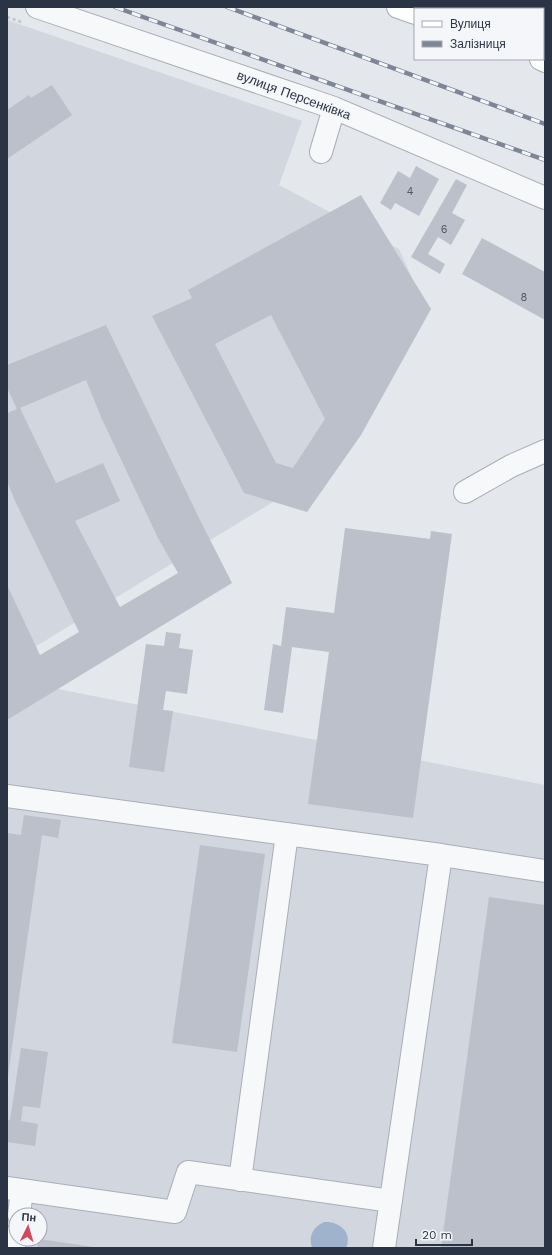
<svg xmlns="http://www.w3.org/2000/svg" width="552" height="1255" viewBox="0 0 552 1255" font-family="'Work Sans',sans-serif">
<rect width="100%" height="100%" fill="#e4e7ec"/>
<!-- built -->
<path fill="#d2d6de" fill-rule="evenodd" d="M7 20 302 121 279 185 399 249 412 278 286 494 7 664Z
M7 679 545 785V1248H7ZM16 1215H40V1239H16Z"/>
<!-- water -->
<path fill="#9fb4cc" d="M324 1222C339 1221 353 1232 346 1248H312C308 1236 313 1227 324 1222Z"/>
<!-- building -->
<path fill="#bbc0ca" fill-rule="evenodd" d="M52 85 72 115 7 159V110L29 95 31 98Z
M416 166 439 179 419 216 395 203 391 210 380 203 398 171 410 178Z
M456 179 467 185 452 213 465 220 451 245 438 237 428 254 445 264 440 274 411 257Z
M361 195 431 309 361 435 307 512 244 493 152 316 192 298 188 290ZM271 315 325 419 293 468 276 463 215 344Z
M482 238 545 272V320L462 274Z
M106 325 199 518 232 583 7 720V585L40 655 79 632 15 501 7 481V413L17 409 7 388V365ZM86 380 101 417 158 538 178 573 120 607 75 521 120 501 103 463 56 483 20 408Z
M345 528 430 539 431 531 452 534 413 818 308 804 329 652 292 647 283 713 264 710 273 644 281 646 286 607 334 613Z
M166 632 181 634 179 648 193 650 187 694 166 691 163 710 173 711 164 772 129 767 146 644 164 646Z
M24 815 61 820 58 838 42 835 8 1076 7 833 21 835Z
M200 845 265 854 237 1052 172 1043Z
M489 897 545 905V1248H441Z
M21 1048 48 1052 40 1108 23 1106 21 1121 38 1124 35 1146 7 1142V1120H10Z
M39 1239 94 1247V1248H37Z"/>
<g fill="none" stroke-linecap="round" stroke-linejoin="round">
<defs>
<path id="minor" d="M37 7 334 108 545 198
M321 152 334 108
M465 492 511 466 545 451
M7 796 441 855 384 1248
M441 855 545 871
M240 1180 287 834
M7 1188 175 1212 188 1172 391 1201
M19 1215 22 1190
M14 1248 16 1235"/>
<path id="major" d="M398 7 415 13
M543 7 545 8
M541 59 545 61"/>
</defs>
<!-- minor casing -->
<use href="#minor" stroke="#a9aeb7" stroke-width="24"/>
<!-- major casing -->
<use href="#major" stroke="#a3abb8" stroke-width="24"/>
<!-- path -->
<path stroke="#c2c5cb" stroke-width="2.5" stroke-dasharray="3 3" stroke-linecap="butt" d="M7 17 24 23"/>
<!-- minor -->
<use href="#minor" stroke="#f7f8fa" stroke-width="22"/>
<!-- major -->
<use href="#major" stroke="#fff" stroke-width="22"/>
<defs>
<path id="rail" d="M115 7 545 160
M227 7 545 124"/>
</defs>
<!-- rail casing -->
<use href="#rail" stroke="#7d8696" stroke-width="4.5"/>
<!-- rail -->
<use href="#rail" stroke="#f4f6f9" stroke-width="3" stroke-dasharray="9" stroke-linecap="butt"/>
</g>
<g text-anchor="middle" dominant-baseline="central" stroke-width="3" stroke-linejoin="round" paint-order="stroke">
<!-- number labels -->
<g font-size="11" fill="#4f5766">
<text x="410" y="191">4</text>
<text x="444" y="229">6</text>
<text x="524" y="297">8</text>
</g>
<!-- street labels -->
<g font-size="13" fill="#2b3445" stroke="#f4f6f9">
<text transform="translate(294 95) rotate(20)">вулиця Персенківка</text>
</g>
</g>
<!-- border -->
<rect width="552" height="1255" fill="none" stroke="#2b3445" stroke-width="16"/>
<!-- legend -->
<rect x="414" y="8" width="130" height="52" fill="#f4f6f9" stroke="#a4a8b1"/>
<rect x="422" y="21" width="20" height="6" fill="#ffffff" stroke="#a4a8b1"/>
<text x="450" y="28" font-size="12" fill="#2b3445">Вулиця</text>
<rect x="422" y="41" width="20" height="6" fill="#7d8696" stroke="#a4a8b1"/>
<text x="450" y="48" font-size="12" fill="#2b3445">Залізниця</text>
<!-- north arrow -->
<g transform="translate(28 1227) rotate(5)"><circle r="19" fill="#f4f6f9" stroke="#a4a8b1"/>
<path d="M0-3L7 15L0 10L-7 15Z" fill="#d1495b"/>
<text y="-6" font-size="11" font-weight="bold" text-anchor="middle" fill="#2b3445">Пн</text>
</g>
<!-- scale -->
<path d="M416 1239v6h56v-6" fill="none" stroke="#2b3445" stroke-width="2"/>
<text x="422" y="1239" font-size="12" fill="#2b3445" stroke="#f4f6f9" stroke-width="3" paint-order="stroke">20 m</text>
</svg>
